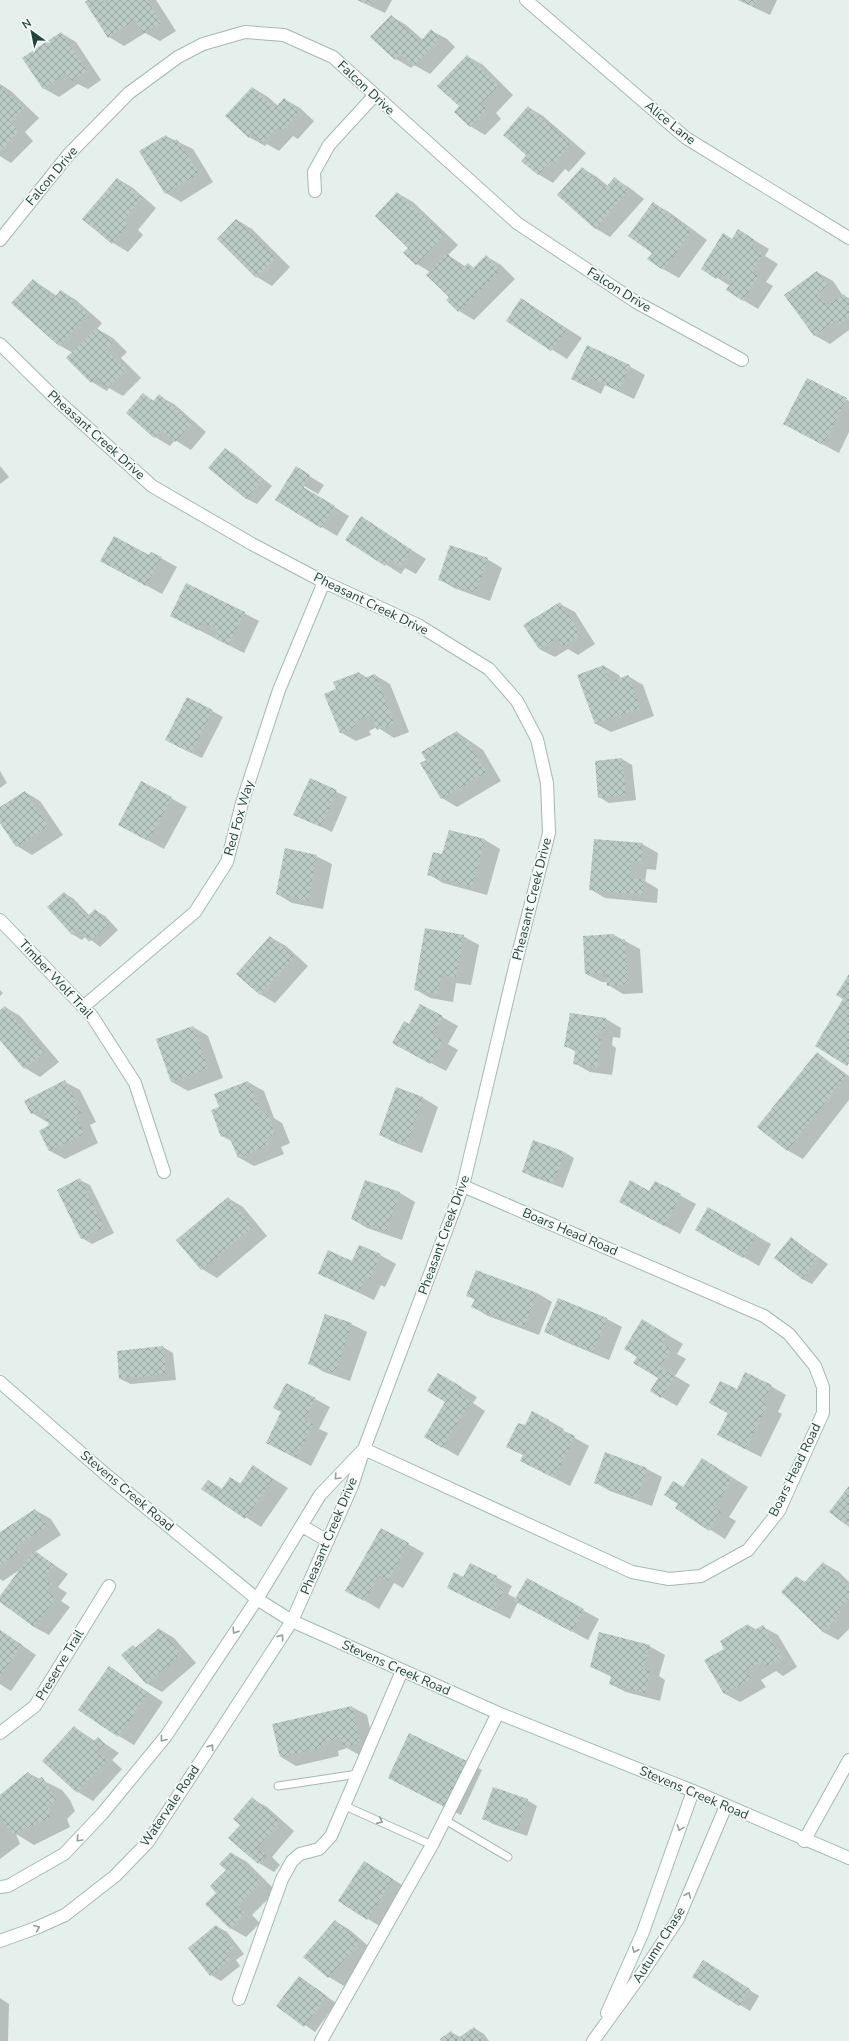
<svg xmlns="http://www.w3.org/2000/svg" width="849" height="2041" viewBox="0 0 849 2041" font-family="'Nunito Sans',sans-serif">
<defs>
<pattern id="building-cross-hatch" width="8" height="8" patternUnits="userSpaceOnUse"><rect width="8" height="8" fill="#bacac5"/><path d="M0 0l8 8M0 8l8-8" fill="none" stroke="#97a6a1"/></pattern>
</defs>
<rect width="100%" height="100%" fill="#e5efec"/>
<!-- shadow -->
<path fill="#0003" d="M90 0H156L176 31 160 41 145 33 124 46 109 37Z
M357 0H392L385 13Z
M738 0H777L770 15Z
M391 16 406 25 423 40 432 31 447 39 455 47 430 74 414 65 411 68 396 59 371 37Z
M61 33 76 42 101 80 88 89 78 84 59 97 43 88Z
M467 56 483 65 513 95 496 113 501 119 485 135 470 126 460 106Z
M0 84 11 91 39 118 25 132 33 141 11 163 0 156Z
M253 88 268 97 278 106 284 99 300 108 314 121 298 139 293 136 279 151 267 144 265 146 249 137Z
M528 107 543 116 586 153 569 172 565 169 553 183 538 174Z
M166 136 193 149 213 182 181 202 166 193Z
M582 168 597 177 608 186 615 179 630 188 644 199 610 237 595 228Z
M118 179 133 188 156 208 138 230 143 235 128 252 113 243 83 219Z
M397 193 413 202 458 245 448 255 466 267 468 264 474 268 486 256 501 265 515 279 474 320 459 311 430 272 417 264 410 248Z
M654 204 669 212 707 240 679 278 663 269 653 253Z
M237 220 252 229 290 267 272 286 257 277Z
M733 240H754L769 249 765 256 778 264 766 282 773 286 758 309 743 300 730 286 702 268Z
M817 272 833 281 843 296 849 298V330L830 344 814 335Z
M33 280 57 296 61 291 76 300 102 323 97 329 113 338 127 352 121 358 141 378 123 396 109 388 107 391 92 382 73 353 59 345Z
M521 299 582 338 567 359 507 321Z
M629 366 645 375 634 399 605 385 601 394 572 379Z
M808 379 849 401V432L839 453 784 424Z
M144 395 154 401 159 396 174 404 206 432 191 450 175 440 170 446 155 437Z
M225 449 235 455 272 486 257 504 247 499 210 468Z
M0 466 9 477 0 484Z
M296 468 324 485 318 494 304 486V488L349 516 337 536 277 500Z
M361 518 426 559 416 574 405 568 401 574 347 540Z
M152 553 177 567 162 594 116 569 150 556Z
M487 559 502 568 490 601 454 588 439 579Z
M560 604 575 612 595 644 578 655 568 649 555 657 539 649Z
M244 613 259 621 244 653 187 624Z
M604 666 619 675 621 679 628 676 643 685 654 716 611 732 596 724Z
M359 673 368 678 375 675 390 684 409 732 394 738 377 727 369 731 371 735 356 741 340 732 337 690Z
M188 698 223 717 202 758 177 746Z
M457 732 483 750 501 781 457 807 442 798 427 760Z
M622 759 632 765 636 800 609 803 599 797 596 762Z
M0 771 7 783 0 788Z
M310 779 347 797 332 832 295 814Z
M142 782 187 807 164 849 134 833Z
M25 792 40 801 63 835 32 855 17 846 0 821V809Z
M450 831 485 840 500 849 487 895 443 883 428 874 443 856Z
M642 844 658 853 656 870 647 869 645 881 658 889 657 903 605 898 590 889Z
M316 856 332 864 323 909 292 903 277 894Z
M64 893 74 899 89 915 95 910 105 916 118 930 100 947 86 936 82 940 72 934Z
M614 935 640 949 643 993 623 994 608 985V982H602L586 974 584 937Z
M463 936 479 945 471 985 456 983 453 1002 430 998 415 989Z
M270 937 286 946 308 966 275 1003 260 994Z
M0 990 3 993 0 996Z
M421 1005 458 1026 448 1044 458 1050 446 1071 408 1051 410 1025Z
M5 1007 20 1016 59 1062 40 1077 25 1068 0 1039V1011Z
M606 1019 621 1028 620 1038 613 1037 612 1045 616 1048 612 1075 590 1072 574 1063 576 1052 566 1046Z
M193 1027 208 1036 223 1078 188 1091 172 1082 157 1039Z
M817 1053 849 1076V1100L803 1159 787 1150Z
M65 1082 80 1090 96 1122 90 1125 98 1143 65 1159 50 1151 40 1131 51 1126 49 1121 47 1122 32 1113Z
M248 1082 264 1091 274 1118 282 1123 290 1143 281 1147 284 1154 254 1166 238 1157 233 1142 222 1136 220 1107 215 1094Z
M397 1089 423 1098 438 1107 422 1153 396 1143 380 1135Z
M564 1152 574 1158 563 1188 533 1177 523 1172Z
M80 1180 90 1185 114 1233 92 1244 82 1238Z
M365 1181 400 1193 415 1202 402 1240 367 1228 352 1219Z
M655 1182 696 1204 680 1234 620 1202 650 1192Z
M228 1198 243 1207 267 1236 217 1278 202 1269Z
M709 1209 771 1244 759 1266 697 1230Z
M791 1238 828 1264 812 1284 802 1279Z
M380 1255 396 1264 385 1287 381 1285 374 1300 319 1274 353 1262Z
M537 1293 552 1302 539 1335 488 1316 473 1307 475 1300 467 1295Z
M559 1299 607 1319 622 1327 609 1360 561 1340 546 1332Z
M351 1324 367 1332 350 1381 324 1372 309 1363Z
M658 1329 683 1344 677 1354 686 1359 675 1376 690 1385 677 1406 651 1391 659 1378Z
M163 1347 173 1353 176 1380 131 1384 120 1379Z
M454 1383 477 1397 473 1403 485 1411 458 1456 425 1437 446 1402Z
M771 1386 786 1395 778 1412 782 1414 761 1457 718 1435 729 1414 710 1403 737 1391Z
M315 1399 330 1407 319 1429 328 1433 311 1466 267 1443Z
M548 1420 564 1429 563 1431 589 1446 570 1486 521 1461 524 1455 525 1427Z
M605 1454 647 1469 662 1477 652 1506 610 1491 595 1482Z
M702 1459 748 1487 729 1517 736 1521 725 1539 676 1508 683 1488Z
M253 1466 288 1488 261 1527 203 1489 208 1481 223 1490 231 1478 241 1484Z
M35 1510 51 1519 61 1535 35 1552 68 1574 58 1587 67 1593 61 1601 70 1607 49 1635 34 1627 0 1601V1598L21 1569 3 1581 0 1579V1533Z
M381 1529 424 1553 403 1588 394 1583 379 1609 347 1590Z
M823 1563 839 1572 849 1582V1629L838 1640 823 1632 797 1577 805 1582Z
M496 1577 512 1586 508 1594 517 1599 527 1580 599 1619 588 1640 518 1602 510 1619 464 1596V1578Z
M748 1625 757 1630 763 1627 778 1635 797 1667 783 1676 776 1671 761 1680 766 1687 740 1702 725 1694V1649Z
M159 1629 174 1638 196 1663 162 1692 146 1683 133 1646 136 1648Z
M0 1630 36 1655 11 1691 0 1684Z
M649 1646 665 1655 659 1676 665 1680 660 1701 626 1692 610 1684 612 1677 591 1667Z
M110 1667 163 1702 134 1745 119 1736Z
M352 1707 367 1715 375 1751 359 1755 347 1748 338 1751 339 1756 296 1766 281 1757Z
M74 1727 95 1741 98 1739 119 1753 112 1760 122 1769 93 1801 78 1792 43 1760Z
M467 1762 482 1770 461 1815 404 1786Z
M28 1773 62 1790 70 1800 75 1811 67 1819 70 1827 34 1845 16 1834 20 1844 0 1859V1796Z
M252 1799 267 1807 294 1831 272 1857 280 1865 274 1872 259 1863 241 1824Z
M527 1800 537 1806 527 1836 493 1824 483 1818Z
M231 1853 247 1862 276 1891 252 1915 260 1923 246 1937 230 1928 218 1893 227 1870Z
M380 1871 408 1889 383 1928 368 1919Z
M335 1921 350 1930 374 1951 344 1986 329 1977 305 1957Z
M216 1926 227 1932 244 1954 236 1960 240 1966 221 1981 211 1975Z
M713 1967 759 1996 750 2011 694 1977Z
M299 1977 336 2003 315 2032 278 2006Z
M0 1998 9 2004 8 2041H0Z
M474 2028 484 2034 489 2041H443L451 2032 460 2037Z"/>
<!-- building -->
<path fill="url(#building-cross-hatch)" d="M88 0H102L104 3 109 0H147L161 23 144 33 135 20 108 38 85 2Z
M358 0H372L370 5Z
M739 0H757L754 7Z
M391 15 420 42 431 29 440 38 414 66 400 54 395 60 370 37Z
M61 32 87 71 72 81 66 73 43 89 22 58Z
M467 55 499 85 481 104 487 109 470 127 454 112 459 106 437 86Z
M0 85 24 108 10 123 19 131 0 151Z
M252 87 275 108 284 98 300 112 282 131 278 127 263 143 253 134 249 138 225 116Z
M528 106 571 144 554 164 550 161 538 175 521 161 526 155 503 135Z
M166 135 171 143 177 139 199 173 165 194 139 151Z
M582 167 605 188 615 177 629 190 595 229 557 195Z
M117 178 142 198 123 221 128 225 112 244 82 219Z
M397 192 444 235 416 265 403 253 408 248 375 216Z
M653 202 692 231 663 270 647 259 652 253 628 236Z
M236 219 276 258 256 278 217 239Z
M738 229 755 240 751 246 763 254 752 272 758 276 743 301 726 290 732 281 720 273 716 279 701 269 723 233 732 239Z
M447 253 462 269 468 263 473 268 486 255 500 270 458 312 446 300 449 297 426 275Z
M817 271 828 286 818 293 827 306 844 294 849 301V317L839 325 836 320 814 336 784 295Z
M33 279 54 298 61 290 88 314 59 346 11 303Z
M521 298 567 329 551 351 506 321Z
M97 328 112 343 106 349 126 369 107 388 96 377 91 383 66 358Z
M587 345 630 365 618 391 589 377 585 386 571 379Z
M807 378 847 398 823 445 783 424Z
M143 393 153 401 159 394 192 423 175 442 161 430 154 438 126 413Z
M225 448 263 479 246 499 208 468Z
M296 466 310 475 303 487 335 506 321 528 275 500Z
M361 516 412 550 401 566 390 559 385 566 345 540Z
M114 536 149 555 151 552 162 557 146 586 100 561Z
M450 545 488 558 475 593 438 580Z
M186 583 245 612 228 645 214 638 218 630 202 622 198 630 170 616Z
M560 602 581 635 562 647 557 638 539 649 523 625Z
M604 665 610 682 628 675 640 708 595 724 577 675Z
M359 672 362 679 375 674 394 723 377 730 371 715 354 722 356 727 340 733 324 694 336 689 333 682Z
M187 697 213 710 191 753 165 740Z
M457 731 463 742 467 740 486 772 441 799 420 763 426 760 421 752Z
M622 758 626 795 598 798 595 761Z
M310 778 337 790 321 827 293 815Z
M141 781 172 797 148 841 118 825Z
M25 791 48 826 16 847 0 823V807Z
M449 830 485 839 472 887 427 875 433 852 442 854Z
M594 839 643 843 641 862 631 861 630 878 644 879 642 895 589 890Z
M285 848 317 855 308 901 276 894Z
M64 892 87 917 95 909 109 924 89 942 78 929 72 935 47 907Z
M425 928 464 935 456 977 441 975 438 994 414 990Z
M614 934 615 940 625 939 628 984 607 986 606 973 585 974 583 936Z
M270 936 294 957 260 995 236 974Z
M849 974V1063L847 1066 815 1046 843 999 836 995Z
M420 1004 443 1016 433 1035 443 1041 430 1064 392 1043 404 1021 409 1024Z
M5 1006 44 1052 24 1069 0 1040V1010Z
M570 1013 606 1018 605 1030 598 1029 596 1038H601L597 1067 573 1064 576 1048 564 1047Z
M193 1026 208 1069 171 1082 156 1039Z
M817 1052 846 1076 787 1151 757 1127Z
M65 1080 81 1113 75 1116 84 1134 49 1151 39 1131 49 1125 42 1109 31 1114 24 1101Z
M248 1081 262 1115 267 1113 275 1134 266 1138 269 1145 238 1158 228 1134 221 1137 211 1110 219 1107 214 1094Z
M396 1087 423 1097 407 1145 379 1135Z
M533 1140 565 1152 553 1183 522 1172Z
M80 1178 104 1227 81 1239 57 1190Z
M365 1180 400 1192 386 1232 351 1219Z
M630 1180 649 1191 655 1181 681 1194 664 1226 619 1202Z
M228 1197 253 1227 201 1270 176 1240Z
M708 1207 756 1235 743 1258 695 1230Z
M791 1237 818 1258 802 1279 774 1258Z
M359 1245 381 1254 370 1279 365 1277 359 1292 318 1274 328 1250 352 1261Z
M476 1270 537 1293 524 1327 471 1307 475 1299 466 1296Z
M558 1298 607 1318 593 1352 544 1332Z
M325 1314 352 1323 335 1373 308 1364Z
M642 1319 668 1335 662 1344 671 1349 660 1367 675 1376 661 1398 650 1391 658 1378 633 1363 637 1357 624 1349Z
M163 1346 166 1374 119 1379 117 1351Z
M745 1372 772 1385 763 1403 767 1405 745 1449 717 1435 728 1413 709 1403 720 1381 737 1389Z
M438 1373 462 1387 458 1394 471 1401 442 1448 424 1437 445 1402 427 1391Z
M286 1383 316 1398 304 1420 313 1424 296 1458 266 1443 281 1412 273 1408Z
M532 1411 549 1420 547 1423 575 1436 554 1478 520 1461 523 1455 506 1447 518 1423 525 1425Z
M605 1452 647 1468 637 1498 594 1483Z
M702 1458 733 1478 714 1507 721 1512 709 1531 675 1508 678 1504 664 1495 673 1481 683 1487Z
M253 1465 273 1479 245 1519 201 1489 208 1480 222 1489 230 1477 240 1484Z
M849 1486V1527L829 1512Z
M35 1509 47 1526 16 1546 20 1552 0 1565V1532Z
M381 1528 409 1543 388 1581 379 1575 364 1601 345 1591Z
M34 1550 54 1565 44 1578 52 1584 47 1591 56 1598 34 1627 0 1602V1596Z
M823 1562 849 1587V1598L838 1610 841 1613 823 1632 781 1592 796 1576 804 1583Z
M470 1563 497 1576 493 1585 504 1590 494 1611 447 1588 454 1572 463 1577Z
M527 1578 584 1609 572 1632 514 1601Z
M748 1624 753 1631 763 1625 782 1658 767 1667 763 1661 746 1671 751 1679 724 1694 704 1660 724 1649 720 1641Z
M159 1628 181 1654 146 1684 121 1655 133 1645 135 1648Z
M0 1630 22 1645 0 1676Z
M599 1632 650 1645 643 1669 650 1670 645 1693 609 1684 612 1673 590 1667Z
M109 1666 148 1693 118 1737 78 1710Z
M352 1706 360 1743 343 1747 341 1738 323 1742 324 1747 280 1757 272 1724Z
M74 1726 92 1743 98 1737 105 1744 97 1751 107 1760 77 1793 42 1761Z
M409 1733 467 1761 445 1807 388 1778Z
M28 1772 35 1780 42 1777 50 1788 56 1800 47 1807 51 1815 47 1819 13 1834 0 1818V1795Z
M493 1787 528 1799 517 1831 482 1819Z
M252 1797 280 1822 257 1848 266 1855 258 1864 228 1838 240 1825 233 1819Z
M231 1852 261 1882 237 1906 245 1913 230 1929 205 1904 216 1893 210 1886 226 1870 219 1864Z
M364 1861 393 1879 367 1920 338 1901Z
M335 1920 360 1942 328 1978 303 1957Z
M216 1925 234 1948 226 1954 231 1959 210 1976 188 1948Z
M703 1960 750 1989 739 2006 692 1977Z
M299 1976 327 1996 304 2027 276 2006Z
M474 2027 484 2041H441L440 2039 451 2031 457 2039Z"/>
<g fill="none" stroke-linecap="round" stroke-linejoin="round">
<defs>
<path id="lane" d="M278 1786 358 1774
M345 1806 432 1845
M445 1820 508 1857"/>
<path id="street" d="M526 0 686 138 849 238
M315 191 314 172 329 145 374 96
M0 240 69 154 129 93 178 57 203 44 245 32 284 35 333 57 517 223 636 302 742 360
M0 344 57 400 152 486 252 544 324 582 418 625 489 669 517 701 537 739 547 783 549 833 519 950 463 1186 364 1449 352 1486 292 1621 148 1842 115 1876 65 1915 36 1928 0 1941
M0 920 92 1016 135 1083 164 1172
M83 1007 195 912 227 862 242 803 279 690 324 582
M364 1449 632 1572 669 1579 701 1576 748 1550 779 1511 823 1413V1387L815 1366 789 1334 764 1316 463 1186
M302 1526 328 1541
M0 1733 35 1706 109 1586
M804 1841 849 1760
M0 1887 8 1886 64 1854 102 1814 166 1736 257 1599 320 1495 362 1451
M239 1999 282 1879 292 1861 300 1854 319 1849 331 1836 402 1671
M607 2013 643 1932 693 1791
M321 2041 432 1845 498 1713
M593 2041 643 1972 678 1919 726 1806"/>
<path id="secondary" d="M0 1382 104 1473 257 1599 292 1621 498 1713 693 1791 849 1858"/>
</defs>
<!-- lane casing -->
<use href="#lane" stroke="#a7b8b4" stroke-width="9"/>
<!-- street casing -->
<use href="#street" stroke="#a7b8b4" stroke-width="14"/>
<!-- secondary casing -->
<use href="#secondary" stroke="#a3bbb5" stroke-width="14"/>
<!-- lane -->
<use href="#lane" stroke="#fff" stroke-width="7"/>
<!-- street -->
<use href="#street" stroke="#fff" stroke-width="12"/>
<!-- secondary -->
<use href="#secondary" stroke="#fff" stroke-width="12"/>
</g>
<!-- one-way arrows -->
<defs><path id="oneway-chevron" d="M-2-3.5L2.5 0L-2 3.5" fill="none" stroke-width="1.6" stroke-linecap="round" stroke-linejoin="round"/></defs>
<g stroke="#91a09e">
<use href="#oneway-chevron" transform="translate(337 1477) rotate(134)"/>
<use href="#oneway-chevron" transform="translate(235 1631) rotate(123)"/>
<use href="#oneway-chevron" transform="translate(281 1637) rotate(-55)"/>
<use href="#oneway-chevron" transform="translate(163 1739) rotate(128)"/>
<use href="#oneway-chevron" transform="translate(211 1747) rotate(-56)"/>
<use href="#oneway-chevron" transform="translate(380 1821) rotate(24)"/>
<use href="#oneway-chevron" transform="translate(680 1828) rotate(110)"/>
<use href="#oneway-chevron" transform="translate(79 1839) rotate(133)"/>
<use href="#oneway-chevron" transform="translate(688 1895) rotate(-67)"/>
<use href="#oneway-chevron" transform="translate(37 1928) rotate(-23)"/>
<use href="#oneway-chevron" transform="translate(635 1950) rotate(113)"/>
</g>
<g text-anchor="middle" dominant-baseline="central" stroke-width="3.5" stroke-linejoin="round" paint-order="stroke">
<!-- street labels -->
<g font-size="13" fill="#23423d" stroke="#f6fbf9">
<text transform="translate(366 88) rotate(43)">Falcon Drive</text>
<text transform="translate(670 123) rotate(39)">Alice Lane</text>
<text transform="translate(52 176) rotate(-50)">Falcon Drive</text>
<text transform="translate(619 290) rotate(32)">Falcon Drive</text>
<text transform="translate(96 435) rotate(42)">Pheasant Creek Drive</text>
<text transform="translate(371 604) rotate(26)">Pheasant Creek Drive</text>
<text transform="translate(239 818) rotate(-74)">Red Fox Way</text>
<text transform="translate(532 899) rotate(-76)">Pheasant Creek Drive</text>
<text transform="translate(56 979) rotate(47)">Timber Wolf Trail</text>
<text transform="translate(570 1232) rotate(23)">Boars Head Road</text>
<text transform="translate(444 1235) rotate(-70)">Pheasant Creek Drive</text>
<text transform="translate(795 1470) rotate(-64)">Boars Head Road</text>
<text transform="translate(127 1491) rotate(40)">Stevens Creek Road</text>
<text transform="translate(329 1536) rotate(-67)">Pheasant Creek Drive</text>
<text transform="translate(60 1665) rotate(-59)">Preserve Trail</text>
<text transform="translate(396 1668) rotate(24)">Stevens Creek Road</text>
<text transform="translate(694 1793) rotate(23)">Stevens Creek Road</text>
<text transform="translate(170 1806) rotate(-56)">Watervale Road</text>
<text transform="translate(659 1945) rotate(-58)">Autumn Chase</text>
</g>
</g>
<!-- north arrow -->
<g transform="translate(32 32) rotate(327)" stroke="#f6fbf9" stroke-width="3" paint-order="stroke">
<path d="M0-3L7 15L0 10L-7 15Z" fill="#23423d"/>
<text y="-6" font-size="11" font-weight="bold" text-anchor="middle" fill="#23423d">N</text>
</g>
</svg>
